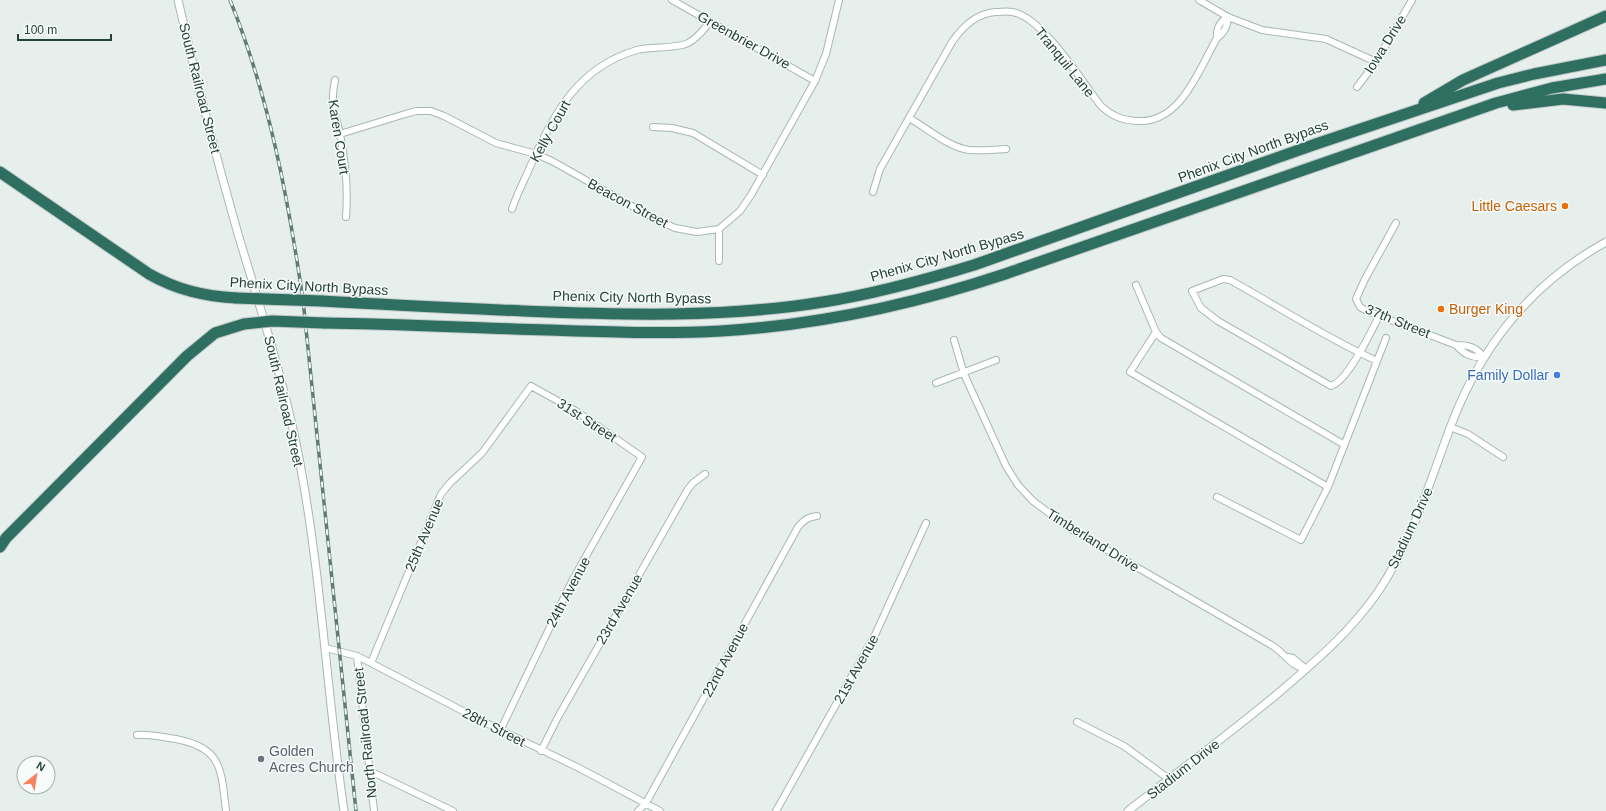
<svg xmlns="http://www.w3.org/2000/svg" width="1606" height="811" viewBox="0 0 1606 811" font-family="Helvetica,sans-serif">
<rect width="100%" height="100%" fill="#e6efeb"/>
<g fill="none" stroke-linecap="round" stroke-linejoin="round">
<defs>
<path id="minor" d="M672 0 815 81
M1199 0 1228 17 1262 30 1326 39 1376 62
M1217 38C1216 28 1219 22 1228 17
M335 80C329 109 337 114 341 140 346 166 348 192 346 217
M1357 87 1376 62 1412 0
M909 118C927 128 948 147 969 150 981 151 994 150 1006 149
M653 127 672 128 693 133 763 175
M340 134 402 115 416 111H431L444 116 496 143 536 154 552 161 655 219 675 228 697 232 719 229 740 211 751 195 815 81 826 54 839 0
M873 192 880 169 952 42C963 26 977 13 996 12 1001 12 1007 11 1012 12 1042 16 1082 82 1101 106 1112 116 1121 120 1137 121 1181 124 1199 69 1217 38 1225 32 1227 27 1228 17
M512 209C517 194 524 181 530 167 553 114 578 67 637 50 652 46 676 49 688 43 697 39 704 29 710 22
M1396 223 1365 279 1356 299 1360 307 1367 311 1456 345C1468 345 1477 347 1483 357 1471 358 1464 354 1456 345
M719 261V229
M1136 285 1156 332 1161 338 1343 444
M1156 332 1130 372 1328 487
M954 340 964 374 1006 466 1018 485 1033 501 1069 528 1273 646C1285 654 1292 667 1306 669
M1377 361C1326 338 1279 307 1230 280L1223 279 1192 291 1201 308 1218 321 1331 386C1348 381 1371 332 1379 316
M936 383 996 360
M1450 427 1468 434 1503 457
M1217 497 1301 540 1328 487 1386 338
M326 648 357 656 371 663 480 720 579 768 660 811
M357 656 374 811
M1288 657 1293 658 1306 669
M371 663 441 494 450 483 482 453 531 386 576 411 642 457 572 581 500 731
M1077 722 1124 746 1169 779
M137 735C150 734 162 737 176 739 223 748 221 770 226 811
M541 751 558 717 688 489 693 483 705 474
M370 771 453 811
M638 811 646 803 798 527C804 520 808 517 817 516
M776 811 875 635 926 523"/>
<path id="tertiary" d="M178 0C196 79 216 157 238 234 259 304 281 372 296 443 321 565 326 688 344 811
M1128 811C1179 771 1232 732 1282 690 1318 659 1350 632 1378 592 1412 541 1429 485 1450 428 1480 347 1530 284 1606 242"/>
<path id="motorway" d="M1424 103 1463 80 1606 16
M1513 105 1563 99 1606 103
M0 172 149 274C177 290 204 296 236 298
M322 301C389 305 456 308 523 311 623 315 724 318 823 302 874 294 925 280 974 265L1316 144 1498 83 1534 74 1606 60
M324 323C399 324 474 328 548 330 606 332 663 334 721 331 818 325 912 305 1005 274L1496 103 1552 88 1606 79
M0 547 6 538 187 356 215 333 244 324"/>
</defs>
<!-- minor casing -->
<use href="#minor" stroke="#a8b8b2" stroke-width="8"/>
<!-- tertiary casing -->
<use href="#tertiary" stroke="#a8b8b2" stroke-width="9"/>
<!-- motorway casing -->
<use href="#motorway" stroke="#c2cac8" stroke-width="13"/>
<!-- minor -->
<use href="#minor" stroke="#fff" stroke-width="6"/>
<!-- tertiary -->
<use href="#tertiary" stroke="#fff" stroke-width="7"/>
<!-- motorway -->
<use href="#motorway" stroke="#2f6f62" stroke-width="11"/>
<defs>
<path id="rail" d="M230 0C269 96 288 198 303 300L356 811"/>
</defs>
<!-- rail casing -->
<use href="#rail" stroke="#5f7d75" stroke-width="3.5"/>
<!-- rail -->
<use href="#rail" stroke="#f7fbf9" stroke-width="2" stroke-dasharray="6" stroke-linecap="butt"/>
<defs>
<path id="motorway-bridge" d="M236 298 322 301
M244 324 272 321 324 323"/>
</defs>
<!-- motorway-bridge casing -->
<use href="#motorway-bridge" stroke="#c2cac8" stroke-width="13" stroke-linecap="butt"/>
<!-- motorway-bridge -->
<use href="#motorway-bridge" stroke="#2f6f62" stroke-width="11"/>
</g>
<!-- markers -->
<g fill="#e8710a" stroke="#f7fbf9" stroke-width="1.5">
<circle cx="1565" cy="206" r="4"/>
<circle cx="1441" cy="309" r="4"/>
</g>
<circle fill="#3f7fe0" stroke="#f7fbf9" stroke-width="1.5" cx="1557" cy="375" r="4"/>
<circle fill="#6b7280" stroke="#f7fbf9" stroke-width="1.5" cx="261" cy="759" r="4"/>
<g text-anchor="middle" dominant-baseline="central" stroke-width="3" stroke-linejoin="round" paint-order="stroke">
<!-- street labels -->
<g font-size="14" fill="#24423a" stroke="#f7fbf9">
<text transform="translate(744 40) rotate(29)">Greenbrier Drive</text>
<text transform="translate(1385 44) rotate(-58)">Iowa Drive</text>
<text transform="translate(1065 62) rotate(51)">Tranquil Lane</text>
<text transform="translate(200 88) rotate(76)">South Railroad Street</text>
<text transform="translate(550 131) rotate(-61)">Kelly Court</text>
<text transform="translate(339 137) rotate(81)">Karen Court</text>
<text transform="translate(1253 151) rotate(-20)">Phenix City North Bypass</text>
<text transform="translate(628 203) rotate(28)">Beacon Street</text>
<text transform="translate(947 255) rotate(-16)">Phenix City North Bypass</text>
<text transform="translate(309 286) rotate(3)">Phenix City North Bypass</text>
<text transform="translate(632 297) rotate(1)">Phenix City North Bypass</text>
<text transform="translate(1398 321) rotate(22)">37th Street</text>
<text transform="translate(284 401) rotate(77)">South Railroad Street</text>
<text transform="translate(587 420) rotate(33)">31st Street</text>
<text transform="translate(1410 528) rotate(-65)">Stadium Drive</text>
<text transform="translate(424 535) rotate(-67)">25th Avenue</text>
<text transform="translate(1093 540) rotate(32)">Timberland Drive</text>
<text transform="translate(568 592) rotate(-62)">24th Avenue</text>
<text transform="translate(619 609) rotate(-60)">23rd Avenue</text>
<text transform="translate(725 660) rotate(-62)">22nd Avenue</text>
<text transform="translate(856 669) rotate(-61)">21st Avenue</text>
<text transform="translate(494 727) rotate(27)">28th Street</text>
<text transform="translate(365 733) rotate(-96)">North Railroad Street</text>
<text transform="translate(1183 769) rotate(-38)">Stadium Drive</text>
</g>
<!-- food labels -->
<g font-size="14" fill="#c56008" stroke="#f7fbf9" text-anchor="end">
<text x="1557" y="206">Little Caesars</text>
<text x="1449" y="309" text-anchor="start">Burger King</text>
</g>
<!-- shop labels -->
<g font-size="14" fill="#366cbe" stroke="#f7fbf9" text-anchor="end">
<text x="1549" y="375">Family Dollar</text>
</g>
<!-- worship labels -->
<g font-size="14" fill="#5b616d" stroke="#f7fbf9" text-anchor="start">
<text x="269" y="751">Golden<tspan x="269" dy="16">Acres Church</tspan></text>
</g>
</g>
<!-- north arrow -->
<g transform="translate(36 775) rotate(30)"><circle r="19" fill="#f7fbf9" stroke="#a3b1ad"/>
<path d="M0-3L7 15L0 10L-7 15Z" fill="#f4845f"/>
<text y="-6" font-size="11" font-weight="bold" text-anchor="middle" fill="#24423a">N</text>
</g>
<!-- scale -->
<path d="M18 34v6h93v-6" fill="none" stroke="#24423a" stroke-width="2"/>
<text x="24" y="34" font-size="12" fill="#24423a" stroke="#f7fbf9" stroke-width="3" paint-order="stroke">100 m</text>
</svg>
